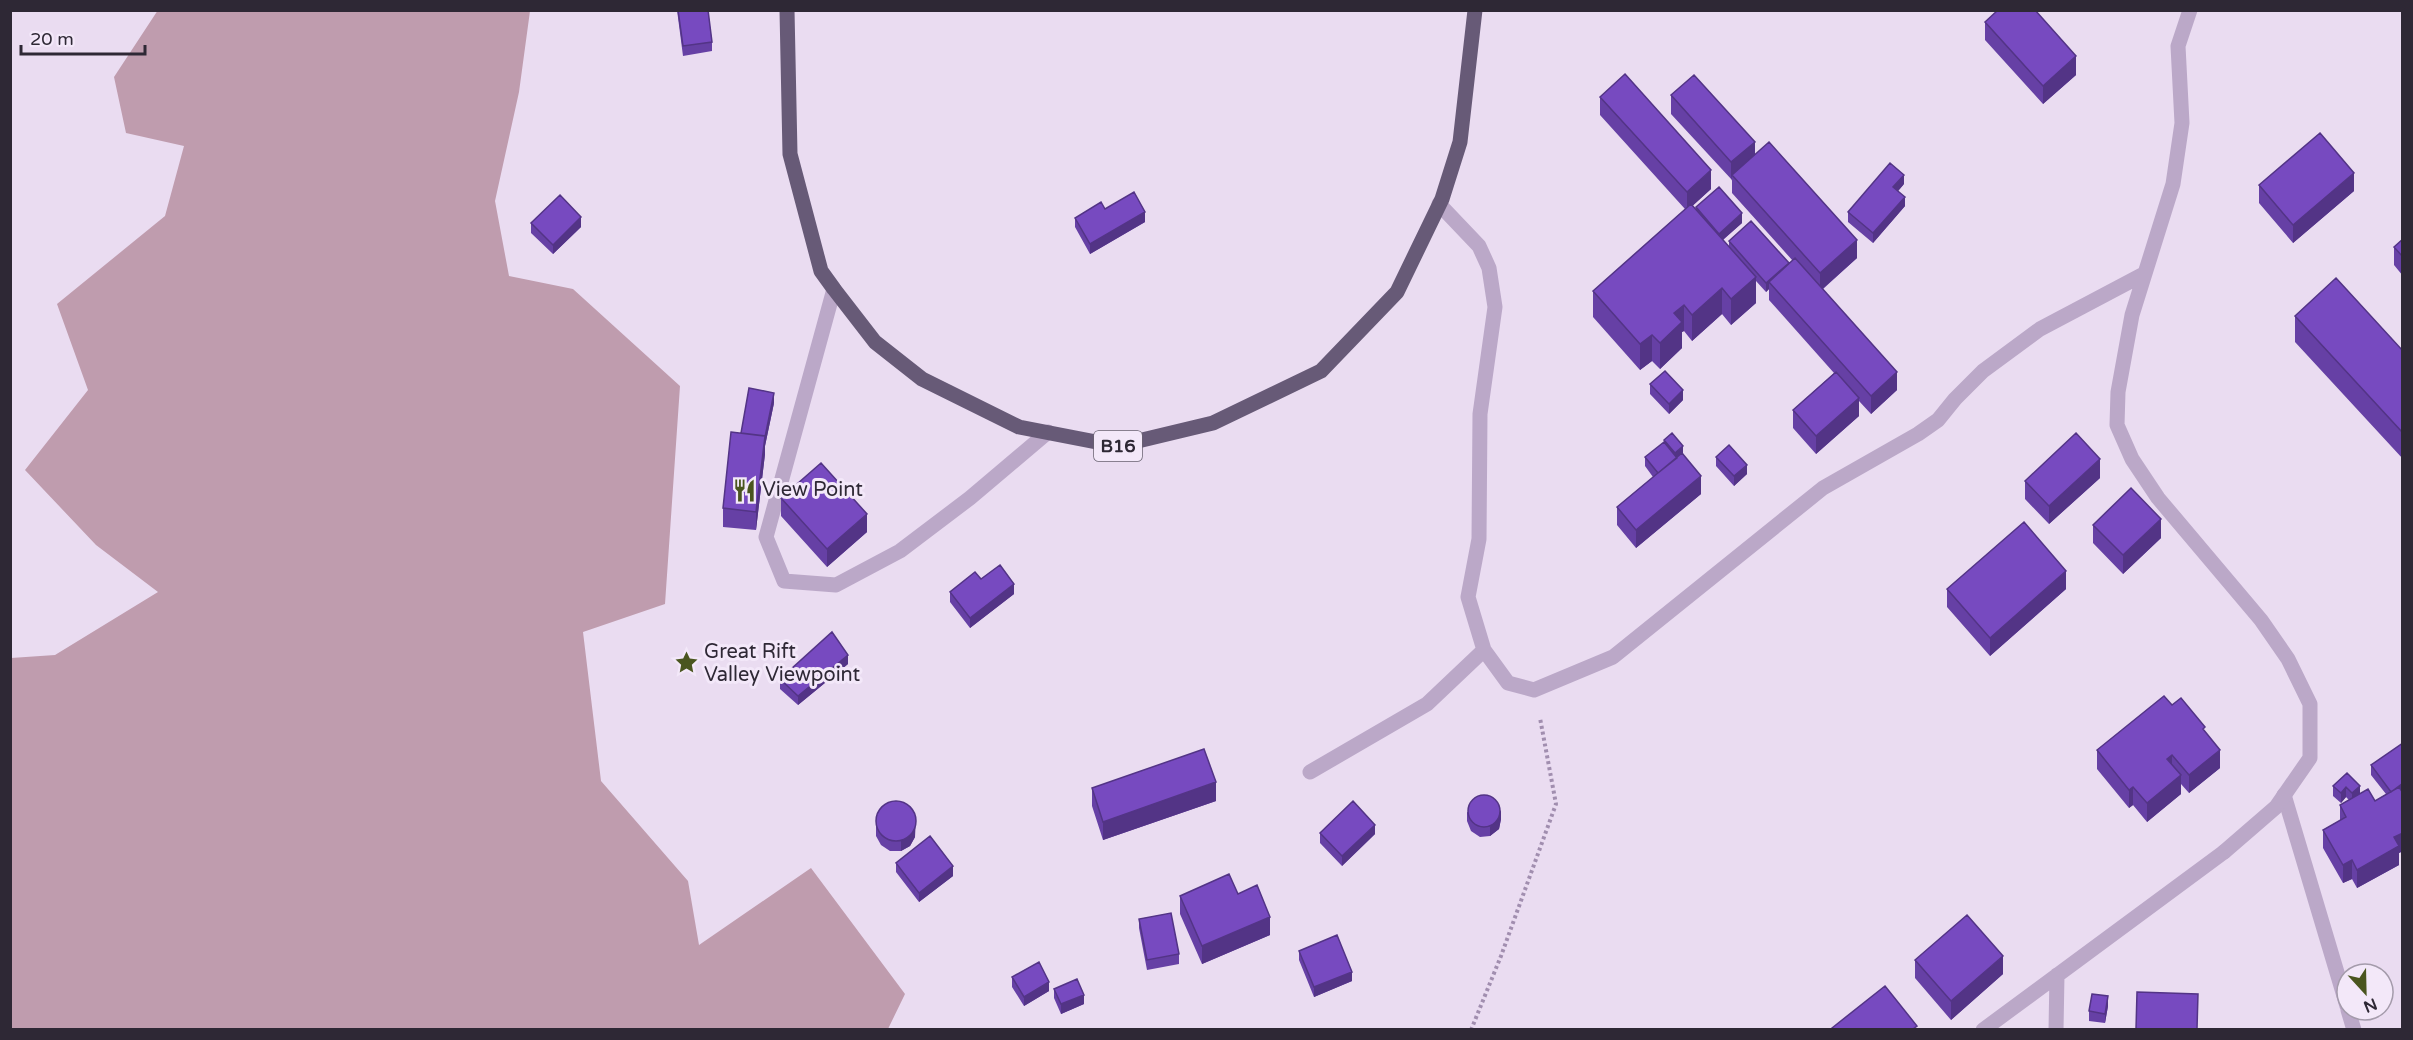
<svg xmlns="http://www.w3.org/2000/svg" width="2413" height="1040" viewBox="0 0 2413 1040" font-family="'Varela Round',sans-serif">
<rect width="100%" height="100%" fill="#eadcf1"/>
<!-- green -->
<path fill="#bf9cae" d="M158 10 530 11 519 92 495 201 509 276 573 289 680 386 665 604 583 632 601 781 688 881 699 945 811 868 905 994 888 1029H11V658L55 655 158 592 96 545 25 470 88 390 57 304 165 216 184 146 126 133 114 77Z"/>
<g fill="none" stroke-linecap="round" stroke-linejoin="round">
<!-- path -->
<path stroke="#a18eaf" stroke-width="4" stroke-dasharray="3 3" stroke-linecap="butt" d="M1471 1030 1501 956 1556 804 1540 718"/>
<!-- service -->
<path stroke="#bba8c8" stroke-width="15" d="M834 289 766 537 784 581 836 585 900 551 970 498 1048 432
M2284 795 2347 1006
M2348 1010 2354 1030
M1983 1030 2224 852
M2056 1030 2057 975"/>
<!-- minor -->
<path stroke="#bba8c8" stroke-width="15" d="M2190 10 2178 46 2182 123 2173 184 2132 315 2118 392 2117 425 2132 459 2158 498 2261 620 2288 659 2310 704V758L2276 807 2224 852
M1439 204 1479 246 1489 268 1495 307 1480 414 1479 539 1468 597 1484 650 1508 683 1534 690 1613 657 1823 488 1918 434 1938 420 1955 399 1983 371 2040 329 2144 274
M1310 772 1427 704 1484 650"/>
<!-- primary -->
<path stroke="#675a77" stroke-width="15" d="M787 10 790 154 821 271 834 289 875 342 922 379 1019 427 1117 446 1213 423 1321 371 1397 292 1442 199 1460 142 1475 10"/>
</g>
<!-- wall -->
<path fill="#6640a5" d="M677 10H708L712 42V51L683 56Z
M1985 22 2076 75 2043 104 1985 40Z
M1671 95 1755 154 1857 258 1823 289 1897 390 1871 414 1859 401V416L1816 454 1793 428V410L1834 373 1769 300V289L1766 292 1756 281V303L1731 325 1722 314 1692 341 1684 331 1682 332V348L1660 369 1652 361 1640 370 1593 317V291L1685 209 1600 115V97L1711 189 1692 206 1696 210V207L1742 223 1723 240 1729 247V241L1789 264 1793 261 1732 193V180L1671 114Z
M1904 184 1898 191 1905 206 1873 243 1848 222V212Z
M2259 185 2354 191 2293 243 2259 203Z
M1105 209 1145 222 1090 254 1075 227V218Z
M531 223 581 227 553 254 531 233Z
M2403 239V276L2394 265V247Z
M2295 316 2403 351V459L2295 342Z
M1650 384 1683 400 1669 414 1650 394Z
M774 403 765 446V454L756 530 723 527V508L741 433Z
M1664 440 1683 454 1701 494 1636 548 1617 525V507L1653 477 1645 466V457L1664 443Z
M1716 457 1747 474 1734 486 1716 466Z
M2100 478 2049 524 2025 499V481Z
M781 498 867 532 827 567 781 516Z
M2093 525 2161 538 2123 574 2093 543Z
M981 579 1014 594 970 628 950 602V592Z
M1947 589H2066L1990 656 1947 607Z
M848 664 798 705 780 689V679Z
M2172 705 2205 732 2220 768 2189 793 2181 784V794L2147 822 2133 805 2129 808 2097 769V750Z
M2403 743V851L2399 853V865L2357 888 2352 879 2343 883 2323 848V830L2340 820V805L2349 800 2346 797 2341 803 2333 796V786L2347 773 2360 794 2375 801 2386 794 2371 775V765Z
M1092 788 1216 801 1103 840 1092 806Z
M1467 812 1501 819 1499 829 1490 836 1480 837 1471 831 1467 821Z
M876 816 915 837 910 846 901 851H890L881 845 876 836Z
M1320 833 1375 834 1342 866 1320 843Z
M896 863 953 876 919 902 896 872Z
M1238 894 1270 935 1202 964 1180 914V896Z
M1139 919 1179 954V964L1147 970 1139 928Z
M1299 951 1352 981 1314 997 1299 960Z
M1915 960 2003 974 1951 1020 1915 978Z
M1012 977 1049 991 1024 1006 1012 987Z
M1054 989 1084 1004 1061 1014 1054 998Z
M2108 1006 2105 1023 2089 1021V1011Z"/>
<!-- shaded-wall -->
<path fill="#533486" d="M2076 56V75L2043 104V86Z
M1755 142V160L1732 175 1731 181V162Z
M1711 170V189L1687 211V192Z
M2354 173V191L2293 243V225Z
M1904 175V184L1893 197V187Z
M1905 197V206L1873 243V233Z
M1145 212V222L1090 254V244Z
M1742 213V223L1719 243V234Z
M581 217V227L553 254V245Z
M1857 240V258L1820 291V273Z
M1789 263V273L1769 282V289L1766 292V283Z
M1756 277V303L1731 325V299Z
M1722 288V314L1692 341V315Z
M1684 305V331L1682 332V348L1660 369V343L1674 313Z
M1652 335V361L1640 370V344Z
M1897 372V390L1871 414V396Z
M1683 390V400L1669 414V404Z
M774 393V403L765 446V454L756 530V512L765 436Z
M1859 398V416L1816 454V436Z
M1683 446V455L1675 462V453Z
M2100 459V478L2049 524V506Z
M1747 465V474L1734 486V476Z
M1701 476V494L1636 548V530Z
M867 514V532L827 567V549Z
M2161 519V538L2123 574V555Z
M2066 571V589L1990 656V638Z
M1014 584V594L970 628V618Z
M848 655V664L798 705V696Z
M2220 750V768L2189 793V775Z
M2172 755V773L2167 759Z
M2181 775V794L2147 822V803Z
M1216 782V801L1103 840V822Z
M2403 783V793L2391 792Z
M2360 786V795L2352 803V793Z
M2133 787V805L2129 808V790Z
M2346 787V797L2341 803V793Z
M1501 810V819L1499 829 1490 836V827Z
M916 817 915 837 910 846 901 851V841Z
M1375 825V834L1342 866V856Z
M2403 833V851L2399 853V865L2357 888V870L2394 837Z
M2352 860V879L2343 883V865Z
M953 866V876L919 902V893Z
M1270 917V935L1202 964V946Z
M2003 956V974L1951 1020V1001Z
M1352 972V981L1314 997V987Z
M1049 982V991L1024 1006V997Z
M1084 995V1004L1061 1014V1004Z
M2108 996V1006L2105 1023V1014Z"/>
<!-- building -->
<path fill="#774ac0" stroke="#533486" stroke-width="1.5" d="M678 10H708L712 42 683 46Z
M1998 10H2035L2076 56 2043 86 1985 22Z
M1625 74 1711 170 1687 192 1600 97Z
M1694 75 1755 142 1731 162 1671 95Z
M2320 133 2354 173 2293 225 2259 185Z
M1769 142 1857 240 1820 273 1732 175Z
M1890 163 1904 175 1893 187 1905 197 1873 233 1848 212Z
M1719 187 1742 213 1719 234 1696 207Z
M1134 192 1145 212 1090 244 1075 218 1101 202 1105 209Z
M560 195 581 217 553 245 531 223Z
M1691 204 1756 277 1731 299 1722 288 1692 315 1684 305 1674 313 1682 322 1660 343 1652 335 1640 344 1593 291Z
M1751 221 1789 263 1766 283 1729 241Z
M2403 239V257L2394 247Z
M1795 258 1897 372 1871 396 1769 282Z
M2336 278 2403 351V433L2295 316Z
M1665 371 1683 390 1669 404 1650 384Z
M1836 372 1859 398 1816 436 1793 410Z
M749 388 774 393 765 437V436L741 433Z
M731 432 765 436 756 512 723 508Z
M1672 433 1683 446 1675 453 1664 440Z
M2076 433 2100 459 2049 506 2025 481Z
M1664 442 1677 458 1658 473 1645 457Z
M1729 445 1747 465 1734 476 1716 457Z
M1682 453 1701 476 1636 530 1617 507Z
M821 463 867 514 827 549 781 498Z
M2131 488 2161 519 2123 555 2093 525Z
M2024 522 2066 571 1990 638 1947 589Z
M1000 565 1014 584 970 618 950 592 975 572 981 579Z
M832 632 848 655 798 696 780 679Z
M2164 696 2172 705 2181 698 2205 727 2203 729 2220 750 2189 775 2172 755 2167 759 2181 775 2147 803 2133 787 2129 790 2097 750Z
M2403 743V783L2391 792 2371 765Z
M1204 749 1216 782 1103 822 1092 788Z
M2347 773 2360 786 2352 793 2346 787 2341 793 2333 786Z
M2399 787 2403 793V833L2394 837 2399 846 2357 870 2352 860 2343 865 2323 830 2346 817 2340 805 2368 789 2375 801Z
M1468 811a16 16 0 1 1 32 0a16 16 0 1 1-32 0Z
M1353 801 1375 825 1342 856 1320 833Z
M876 821a20 20 0 1 1 40 0a20 20 0 1 1-40 0Z
M930 836 953 866 919 893 896 863Z
M1229 874 1238 894 1257 885 1270 917 1202 946 1180 896Z
M1171 913 1179 954 1147 960 1139 919Z
M1967 915 2003 956 1951 1001 1915 960Z
M1337 935 1352 972 1314 987 1299 951Z
M1039 962 1049 982 1024 997 1012 977Z
M1077 979 1084 995 1061 1004 1054 989Z
M1885 986 1917 1026 1913 1029H1833L1832 1028Z
M2137 992 2198 994 2197 1029H2136Z
M2092 994 2108 996 2105 1014 2089 1011Z"/>
<!-- icons -->
<defs>
<symbol id="restaurant-bare" viewBox="-9 -9 18 18"><path d="M-5-6h1v4h1v-4h1v4h1v-4h1v5L-1.5 .5V6h-2V.5L-5-1ZM5-6V6H3V1.5H1.5Q1.5-4 5-6Z" fill="#4a551f" stroke="#f3e8f9" stroke-width="2.5" paint-order="stroke"/></symbol>
<symbol id="sight-bare" viewBox="-9 -9 18 18"><path d="M0-6L1.8-2.2L6-1.7L2.9 1.2L3.7 5.4L0 3.3L-3.7 5.4L-2.9 1.2L-6-1.7L-1.8-2.2Z" fill="#4a551f" stroke="#f3e8f9" stroke-width="2.5" paint-order="stroke"/></symbol>
</defs>
<g fill-rule="evenodd">
<use href="#restaurant-bare" x="728" y="474" width="33" height="33"/>
<use href="#sight-bare" x="670" y="646" width="33" height="33"/>
</g>
<g text-anchor="middle" dominant-baseline="central" stroke-width="6" stroke-linejoin="round" paint-order="stroke">
<!-- shield labels -->
<rect fill="#f3e8f9" stroke="#696270" stroke-width="1.5" x="1094" y="431" width="48" height="30" rx="4.5"/>
<g font-size="18" font-weight="bold" fill="#2e2835">
<text x="1118" y="446">B16</text>
</g>
<!-- poi labels -->
<g font-size="20" fill="#2e2835" stroke="#f3e8f9" text-anchor="start">
<text x="762" y="490">View Point</text>
<text x="704" y="652">Great Rift<tspan x="704" dy="23">Valley Viewpoint</tspan></text>
</g>
</g>
<!-- border -->
<rect width="2413" height="1040" fill="none" stroke="#2e2835" stroke-width="24"/>
<!-- north arrow -->
<g transform="translate(2365 992) rotate(158)"><circle r="28" fill="#f3e8f9" stroke="#a49bab" stroke-width="1.5"/>
<path d="M0-4.5L10 22L0 15L-10 22Z" fill="#4a551f"/>
<text y="-9" font-size="16" font-weight="bold" text-anchor="middle" fill="#2e2835">N</text>
</g>
<!-- scale -->
<path d="M21 45v9h124v-9" fill="none" stroke="#2e2835" stroke-width="3"/>
<text x="30" y="45" font-size="18" fill="#2e2835" stroke="#f3e8f9" stroke-width="4.5" paint-order="stroke">20 m</text>
</svg>
